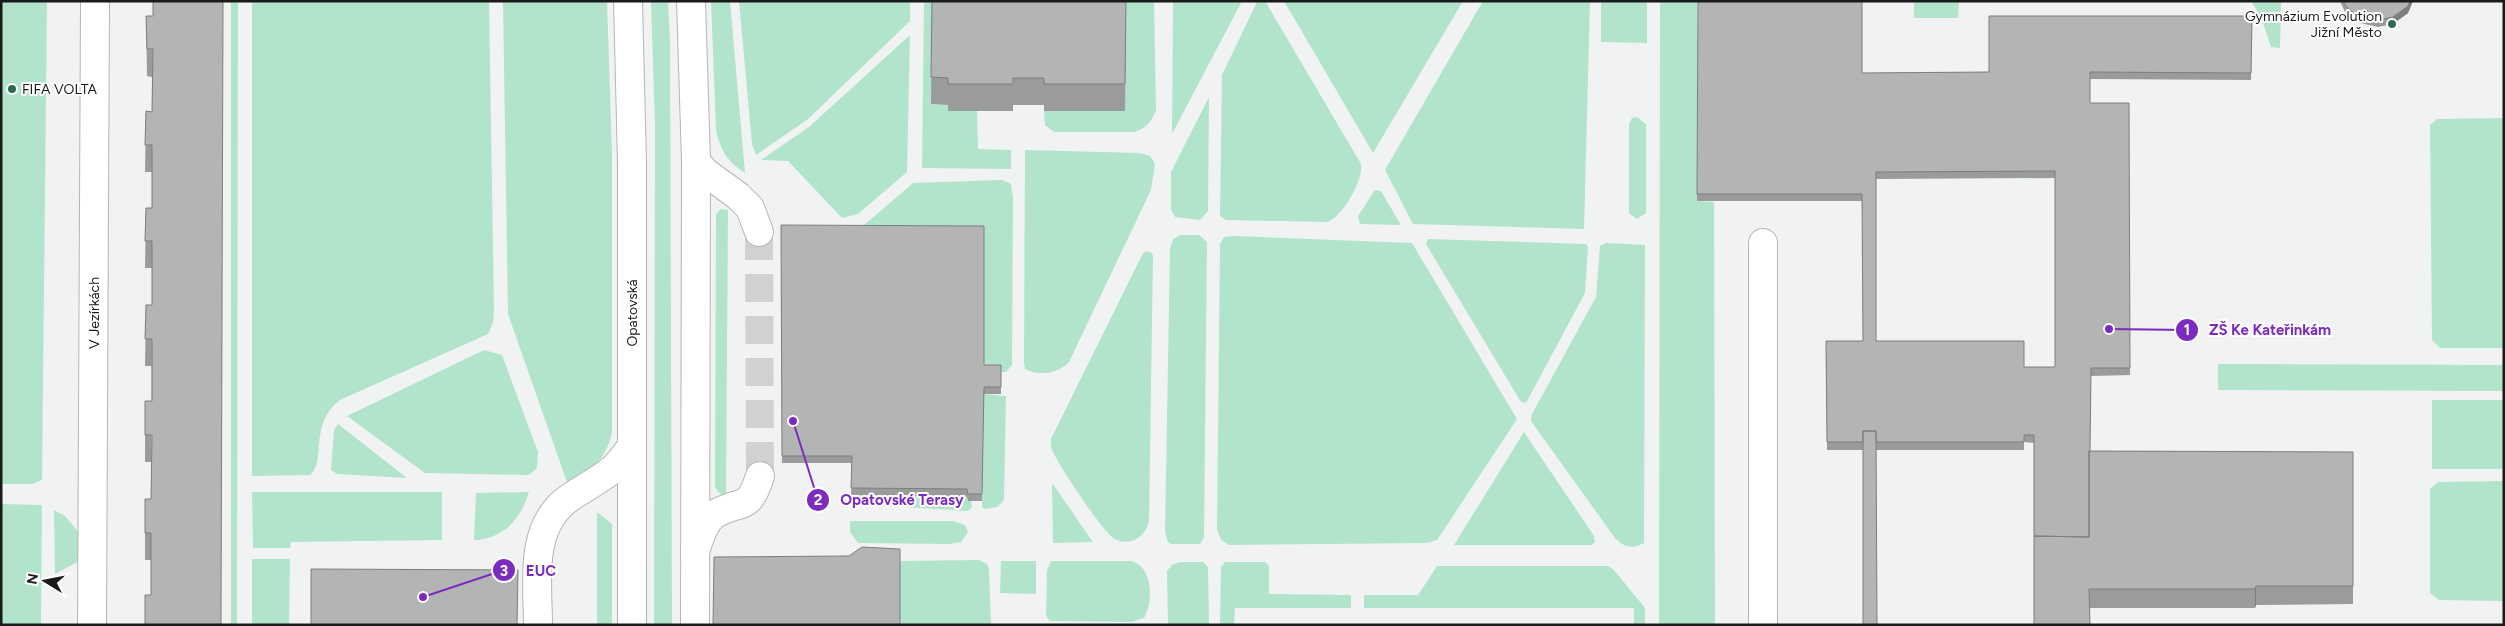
<svg xmlns="http://www.w3.org/2000/svg" width="2505" height="626" viewBox="0 0 2505 626" font-family="Figtree,sans-serif">
<rect width="100%" height="100%" fill="#f0f3f1"/>
<!-- green -->
<path fill="#b2e4cc" d="M1 1H47L42 480 32 484H1Z
M231 1H238L237 625H231Z
M252 1H489L494 311 493 323 488 334 340 400C308 425 327 462 310 475L252 476Z
M503 1H607L612 153V433C606 459 590 473 569 488L508 314Z
M651 1H668L670 38 672 625H654L655 127Z
M711 1H730L745 173C728 162 720 150 716 130Z
M739 1H910V21L808 119 756 155 752 144Z
M924 1H1014L931 104 948 105V111H977L978 149 1011 150V169L922 168Z
M1051 1H1154L1156 111C1151 122 1146 128 1135 132H1054L1045 125 1044 111H1125Z
M1173 1H1242L1172 134Z
M1265 1 1361 164C1364 179 1342 218 1327 222L1226 220 1220 216 1222 75 1257 2Z
M1284 1H1463L1373 153Z
M1483 1H1590L1584 229 1413 224 1385 170Z
M1601 1H1647V43L1601 42Z
M1914 1H1959L1958 18H1914Z
M2251 1H2281L2280 48 2271 47 2261 17Z
M1660 2H1697V201L1714 202 1715 625H1659Z
M910 35 907 172 858 214 842 218 788 161 761 160 809 127Z
M1209 97 1208 211 1200 220 1175 217 1171 209V172Z
M1637 117 1646 124V213L1637 219 1629 213V124L1632 118Z
M2504 118V348H2440L2432 340 2430 125 2437 119Z
M1025 150 1140 153 1150 156 1155 164 1151 190 1069 362C1059 373 1039 377 1025 369L1024 362Z
M1002 180 1011 184 1013 198 1012 365 1006 372H984L856 232 913 183Z
M1375 190 1381 191 1401 225 1360 224 1358 216Z
M721 209 728 210 726 496 719 493 715 487 716 214Z
M1180 235H1199L1207 242 1204 537 1200 544H1171L1168 542 1165 532 1170 249 1173 239Z
M1235 236 1412 243 1517 419 1437 540 1427 543 1229 545 1221 540 1217 529 1220 244 1224 237Z
M1428 239 1586 244 1588 247 1585 293 1526 403 1521 402 1426 244Z
M1606 243 1645 245 1644 543C1633 549 1624 548 1615 538L1531 421 1532 414 1596 297 1600 246Z
M1146 251 1152 253 1153 256 1149 521C1146 537 1130 547 1115 539 1103 533 1061 468 1054 454 1051 449 1051 445 1051 439L1142 255Z
M484 350 502 355 538 452 537 468 529 475 425 473 347 416Z
M2218 364 2504 365V391L2218 390Z
M984 394 1006 396 1004 500 997 507 985 509 982 507Z
M2432 400H2504V469H2432Z
M338 424 407 478 337 474 331 470 334 430Z
M1524 432 1594 536 1595 542 1591 545H1454Z
M2504 481V601L2439 600 2430 593V489L2438 482Z
M1052 483 1093 542 1053 543Z
M252 492H442V540L291 542 290 548H253Z
M529 492C521 519 503 539 474 540L476 493Z
M851 495 967 497 968 501H971L972 507 968 511 858 504 853 501Z
M1 504 42 505 41 625H1Z
M54 510 65 516 80 534 79 561 55 574Z
M597 512 612 524V625H597Z
M850 521H953L965 525 968 532 961 542 949 544 858 543 850 532Z
M252 559H290L289 625H252Z
M979 560 987 564 989 569 991 625H900V561Z
M1001 561H1036V594L1000 593Z
M1051 561H1130C1153 565 1154 601 1144 618L1132 622 1050 621 1046 616 1047 570Z
M1180 562H1203L1208 567 1209 625H1168L1167 571 1172 565Z
M1225 562H1265L1269 566V594L1351 595V608H1235L1234 625H1220L1221 567Z
M1437 566H1608L1614 570 1645 608V625H1634V608H1364V595H1418Z"/>
<g fill="none" stroke-linecap="round" stroke-linejoin="round">
<!-- minor-tunnel -->
<path stroke="#d0d2d1" stroke-width="28" stroke-dasharray="28 14" stroke-linecap="butt" d="M759 232 760 476"/>
<defs>
<path id="minor" d="M696 161 705 172 738 196 750 208 759 232
M695 552C699 540 703 522 715 514 742 498 748 514 760 476
M92 625 95 1
M538 625C538 584 529 532 564 502 578 491 595 483 609 472 618 466 625 455 632 446
M1763 625V243"/>
<path id="major" d="M628 1 632 163V625
M691 1 696 161 695 625"/>
</defs>
<!-- minor casing -->
<use href="#minor" stroke="#b3b6b4" stroke-width="30"/>
<!-- major casing -->
<use href="#major" stroke="#b3b6b4" stroke-width="30"/>
<!-- minor -->
<use href="#minor" stroke="#fff" stroke-width="28"/>
<!-- major -->
<use href="#major" stroke="#fff" stroke-width="28"/>
</g>
<!-- wall -->
<path fill="#999c9a" fill-rule="evenodd" d="M932 1H1126L1125 111H1044V105H1013V111H948V105L931 104Z
M1698 1 1862 73 1989 72 2252 16 2251 80 2090 79V103L2130 368V375L2091 376 2090 451 2353 452V604L2256 605 2255 608H2089L2034 443 2024 442V450H1827L1826 348 1863 341 1862 201H1697ZM2055 178V367H2024L1876 341V179Z
M2340 1H2413L2408 13 2393 24 2378 27 2356 22 2345 12Z
M146 16H153L151 595V560H145V499H151V462H145V401H152V366H145L146 305H152V268H145L146 208H152V172H145L146 111 152 112V77L147 76Z
M781 225 984 365H1001V394H984L982 501H968L967 497 851 495 852 463H782Z"/>
<!-- shaded-wall -->
<path fill="#7d7f7d" d="M2410 1H2413L2408 13 2393 24V17Z
M2256 586V605L2255 608V589Z"/>
<!-- building -->
<path fill="#b2b5b3" stroke="#7d7f7d" fill-rule="evenodd" d="M153 1H223L221 625H145V595H151V533H145V499H151L152 435H145V401H152V339H145L146 305H152V241H145L146 208H152V145H145L146 111 152 112 153 49H147L146 16H153Z
M932 1H1126L1125 84H1044V78H1013V84H948V78L931 77Z
M1698 1H1862V73L1989 72V16H2252L2251 73 2090 72V103H2129L2130 368H2091L2090 451H2089V537L2034 536V435H2024V442H1876V431H1863V442H1827L1826 341H1863L1862 194H1697ZM2055 171V367H2024V341H1876V172Z
M2344 1H2410L2408 6 2393 17 2378 20 2356 15 2345 5Z
M781 225 984 226V365H1001V387H984L982 494H968L967 489 851 488 852 456H782Z
M1863 431H1876L1877 625H1863Z
M2089 451 2353 452V586H2256L2255 589H2089L2090 625H2034V536L2089 537Z
M862 547 900 549V625H713L714 557 849 556Z
M311 569 518 570 517 625H311Z"/>
<!-- markers -->
<g fill="#316a52" stroke="#fff" stroke-width="2">
<circle cx="2392" cy="24" r="5"/>
<circle cx="12" cy="89" r="5"/>
</g>
<g text-anchor="middle" dominant-baseline="central" stroke-width="4" stroke-linejoin="round" paint-order="stroke">
<!-- poi labels -->
<g font-size="14" fill="#191a1a" stroke="#fff" text-anchor="end">
<text x="2382" y="16">Gymnázium Evolution<tspan x="2382" dy="16">Jižní Město</tspan></text>
<text x="22" y="89" text-anchor="start">FIFA VOLTA</text>
</g>
<!-- street labels -->
<g font-size="14" fill="#191a1a" stroke="#fff">
<text transform="translate(94 313) rotate(-90)">V Jezírkách</text>
<text transform="translate(632 313) rotate(-90)">Opatovská</text>
</g>
</g>
<!-- callouts -->
<path fill="none" stroke="#7b2cbf" stroke-width="2" d="M2109 329L2187 330M793 421L818 500M423 597L504 570"/>
<g fill="#7b2cbf" stroke="#fff" stroke-width="2">
<circle cx="2109" cy="329" r="5"/>
<circle cx="793" cy="421" r="5"/>
<circle cx="423" cy="597" r="5"/>
<circle cx="2187" cy="330" r="12"/>
<circle cx="818" cy="500" r="12"/>
<circle cx="504" cy="570" r="12"/>
</g>
<g font-size="15" text-anchor="middle" font-weight="bold" fill="#fff">
<text x="2187" y="335">1</text>
<text x="818" y="505">2</text>
<text x="504" y="576">3</text>
</g>
<g font-size="15" text-anchor="middle" font-weight="bold" fill="#7b2cbf" stroke="#fff" stroke-width="4" stroke-linejoin="round" paint-order="stroke">
<text x="2270" y="335">ZŠ Ke Kateřinkám</text>
<text x="902" y="505">Opatovské Terasy</text>
<text x="541" y="576">EUC</text>
</g>
<!-- border -->
<rect width="2505" height="626" fill="none" stroke="#191a1a" stroke-width="5"/>
<!-- north arrow -->
<g transform="translate(45 581) rotate(280)" stroke="#ffffff" stroke-width="4" paint-order="stroke">
<path d="M0-4L9 19L0 12L-9 19Z" fill="#191a1a"/>
<text y="-8" font-size="14" font-weight="bold" text-anchor="middle" fill="#191a1a">N</text>
</g>
</svg>
